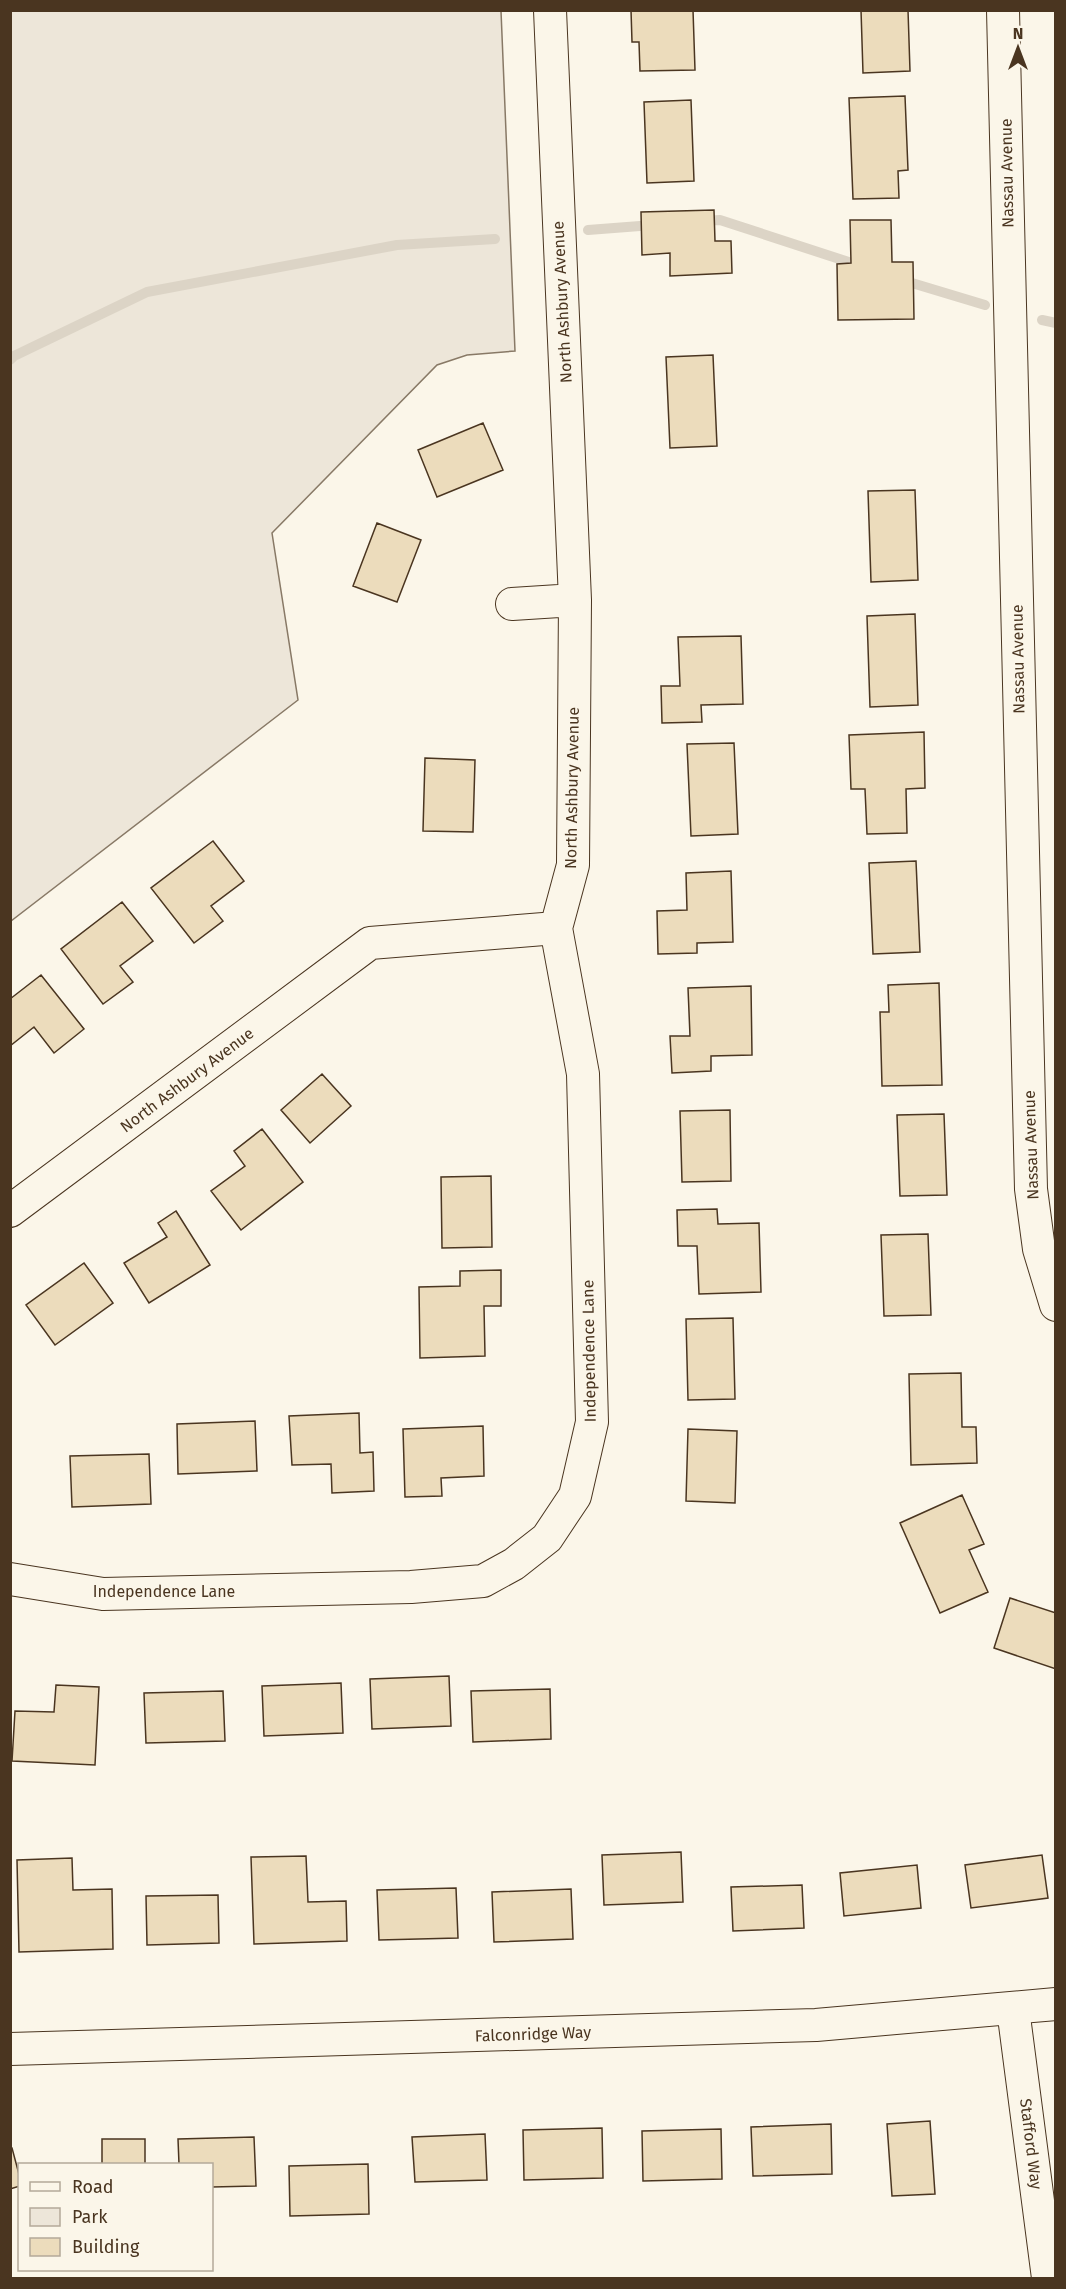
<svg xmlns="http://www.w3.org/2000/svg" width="1066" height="2289" viewBox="0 0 1066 2289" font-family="'Fira Sans',sans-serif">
<rect width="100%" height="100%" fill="#fbf6e9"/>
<!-- green -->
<path fill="#ede6d9" stroke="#887966" stroke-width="1.5" d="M11 10 501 11 515 351 467 355 437 365 272 533 298 700 11 921Z"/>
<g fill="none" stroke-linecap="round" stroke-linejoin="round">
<!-- stream -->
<path stroke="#dcd4c6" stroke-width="10" d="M702 221 720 220 864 267
M588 230 653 225
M902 280 985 305
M1042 320 1056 323
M10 360 14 356 147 292 397 245 495 239"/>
</g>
<!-- building -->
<path fill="#ecdcbc" stroke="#4a3520" stroke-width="1.5" d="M631 10H693L695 70 640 71 639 42H632Z
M861 10H908L910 71 863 73Z
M905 96 908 170 898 171 899 198 853 199 849 98Z
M691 100 694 181 647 183 644 102Z
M714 210 715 241H731L732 273 670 276V253L642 255 641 212Z
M850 220H891L892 262H913L914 319 838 320 837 264 851 263Z
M713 355 717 446 670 448 666 357Z
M483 423 503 470 437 497 418 450Z
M915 490 918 580 871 582 868 491Z
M377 523 421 540 397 602 353 586Z
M915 614 918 705 870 707 867 616Z
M741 636 743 704 701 705 702 722 662 723 661 686H680L678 637Z
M924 732 925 788 906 789 907 833 867 834 865 789H851L849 735Z
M734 743 738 834 691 836 687 744Z
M425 758 475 760 473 832 423 831Z
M213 841 244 881 211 906 223 921 194 943 151 888Z
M916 861 920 952 873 954 869 863Z
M731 871 733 942 697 943V953L658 954 657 911 687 910 686 873Z
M122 902 153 941 120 966 133 982 103 1004 61 949Z
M41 975 84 1029 54 1053 34 1027 10 1046V999Z
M939 983 942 1085 882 1086 880 1012H889L888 985Z
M751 986 752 1055 711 1056V1071L672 1073 670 1036H690L688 988Z
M322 1074 351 1106 310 1143 281 1110Z
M730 1110 731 1181 682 1182 680 1111Z
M944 1114 947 1195 900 1196 897 1115Z
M262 1129 303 1182 241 1230 211 1191 245 1166 234 1151Z
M491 1176 492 1247 442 1248 441 1177Z
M717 1209 718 1224 759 1223 761 1292 699 1294 697 1246H678L677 1210Z
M176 1211 210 1265 149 1303 124 1263 167 1237 158 1223Z
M928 1234 931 1315 884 1316 881 1235Z
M84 1263 113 1303 55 1345 26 1305Z
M501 1270V1306H484L485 1356 420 1358 419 1287 460 1286V1271Z
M733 1318 735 1399 688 1400 686 1319Z
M961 1373 962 1427H976L977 1463 911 1465 909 1374Z
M359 1413 360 1453 373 1452 374 1491 332 1493 331 1464 292 1465 289 1416Z
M255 1421 257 1471 178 1474 177 1424Z
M483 1426 484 1476 441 1478 442 1496 405 1497 403 1429Z
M688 1429 737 1431 735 1503 686 1501Z
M149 1454 151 1504 72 1507 70 1456Z
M962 1495 984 1544 969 1550 988 1592 940 1613 900 1523Z
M1010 1598 1056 1613V1669L994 1648Z
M449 1676 451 1726 372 1729 370 1679Z
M341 1683 343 1733 264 1736 262 1686Z
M56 1685 99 1687 95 1765 12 1761 15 1711 54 1712Z
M550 1689 551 1739 473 1742 471 1691Z
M223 1691 225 1741 146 1743 144 1693Z
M681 1852 683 1902 604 1905 602 1855Z
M1042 1855 1048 1898 971 1908 965 1865Z
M306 1856 308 1902 346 1901 347 1941 254 1944 251 1857Z
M72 1858 73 1890 112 1889 113 1949 19 1952 17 1860Z
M917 1865 921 1908 844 1916 840 1873Z
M802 1885 804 1928 733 1931 731 1887Z
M456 1888 458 1938 379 1940 377 1890Z
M571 1889 573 1939 494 1942 492 1892Z
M218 1895 219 1943 147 1945 146 1896Z
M930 2121 935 2194 892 2196 887 2124Z
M831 2124 832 2174 753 2176 751 2127Z
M602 2128 603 2178 524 2180 523 2130Z
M721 2129 722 2179 643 2181 642 2131Z
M485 2134 487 2180 415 2182 412 2137Z
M254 2137 256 2186 212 2187V2164H179L178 2139Z
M102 2139H145V2164H102Z
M10 2148H12L20 2178V2186L10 2189Z
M368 2164 369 2214 290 2216 289 2166Z"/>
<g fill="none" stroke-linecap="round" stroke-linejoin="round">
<defs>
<path id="street" d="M1003 10 1031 1189 1039 1249 1056 1305
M512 604 575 600
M10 1211 370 943 556 928 573 865 575 600 550 10
M10 1579 103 1594 411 1587 483 1581 514 1564 547 1538 575 1496 592 1422 583 1074 556 928
M1013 2009 1048 2278
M10 2049 816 2025 1056 2004"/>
</defs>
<!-- street casing -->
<use href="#street" stroke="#4a3520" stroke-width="34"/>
<!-- street -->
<use href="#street" stroke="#fbf6e9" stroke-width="32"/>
</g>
<g text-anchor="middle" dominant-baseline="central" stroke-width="4.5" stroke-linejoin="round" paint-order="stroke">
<!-- street labels -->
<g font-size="16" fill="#4a3520" stroke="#fbf6e9">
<text transform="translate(1007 173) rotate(-91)">Nassau Avenue</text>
<text transform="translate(562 302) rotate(-93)">North Ashbury Avenue</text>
<text transform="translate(1018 659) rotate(-91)">Nassau Avenue</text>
<text transform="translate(572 788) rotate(-89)">North Ashbury Avenue</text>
<text transform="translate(187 1080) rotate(-37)">North Ashbury Avenue</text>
<text transform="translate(1031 1145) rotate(-92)">Nassau Avenue</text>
<text transform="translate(589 1351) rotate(-91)">Independence Lane</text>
<text x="164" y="1591">Independence Lane</text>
<text transform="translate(533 2034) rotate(-2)">Falconridge Way</text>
<text transform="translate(1031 2144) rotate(83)">Stafford Way</text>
</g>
</g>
<!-- border -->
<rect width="1066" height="2289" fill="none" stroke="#4a3520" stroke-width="24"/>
<!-- legend -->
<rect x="18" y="2163" width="195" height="108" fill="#fbf6e9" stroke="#b4a999" stroke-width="1.5"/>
<rect x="30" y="2182" width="30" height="9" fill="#fbf6e9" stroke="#b4a999" stroke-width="1.5"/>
<text x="72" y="2193" font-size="18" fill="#4a3520">Road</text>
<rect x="30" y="2208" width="30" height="18" fill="#ede6d9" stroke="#b4a999" stroke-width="1.5"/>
<text x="72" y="2223" font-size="18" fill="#4a3520">Park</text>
<rect x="30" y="2238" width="30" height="18" fill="#ecdcbc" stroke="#b4a999" stroke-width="1.5"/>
<text x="72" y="2253" font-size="18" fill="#4a3520">Building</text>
<!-- north arrow -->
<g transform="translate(1018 48)" stroke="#fbf6e9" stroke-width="4.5" paint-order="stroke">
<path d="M0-4.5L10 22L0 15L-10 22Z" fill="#4a3520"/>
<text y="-9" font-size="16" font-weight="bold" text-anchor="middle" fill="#4a3520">N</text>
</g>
</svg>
